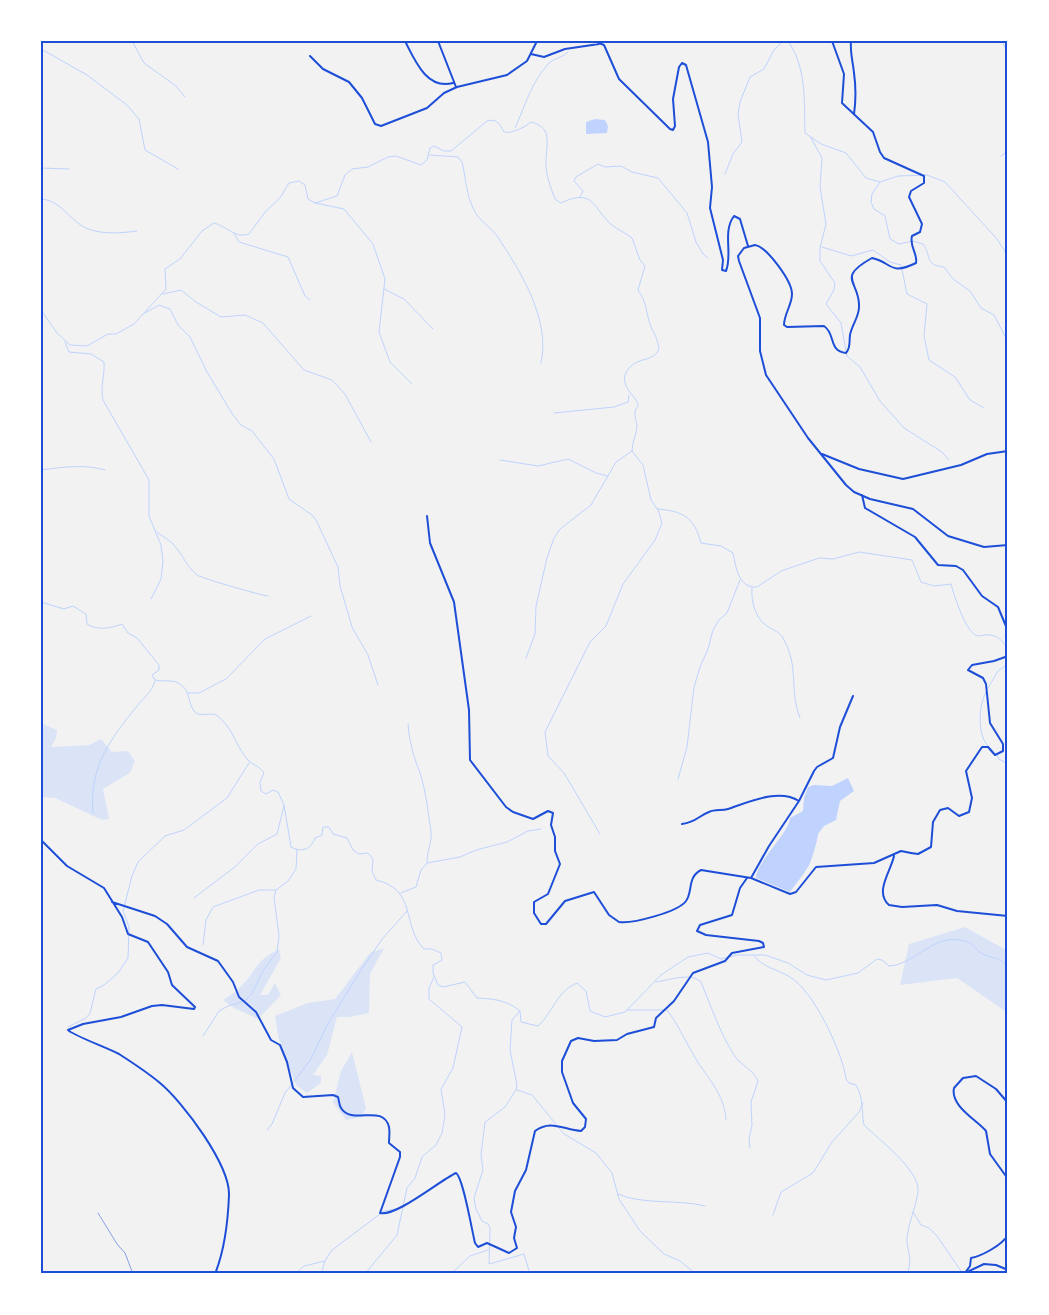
<svg xmlns="http://www.w3.org/2000/svg" width="1049" height="1315" viewBox="0 0 1049 1315" font-family="Quicksand,sans-serif">
<rect width="100%" height="100%" fill="#f2f2f2"/>
<!-- green -->
<path fill="#dbe4f7" d="M43 724 57 730 56 738 51 747 89 745 101 739 112 752 128 751 135 761 130 773 103 789 109 819 102 820 55 798 41 797Z
M965 927 1008 951V1013L957 978 900 985 909 944Z
M384 948 370 974 369 1013 350 1017H337L327 1055 313 1075 321 1076V1083L307 1093 296 1085 278 1036 275 1016 308 1003 335 999 370 953Z
M279 949 281 958 260 995H268L275 983 281 995 258 1019 234 1008 223 1000C230 996 237 991 242 985 258 969 254 962 279 949Z
M352 1052 366 1108 361 1117 346 1120 333 1102 341 1071Z"/>
<!-- water -->
<path fill="#bfd3fe" d="M595 119 605 120 608 126 607 133 586 134V122Z
M848 778 854 791 840 801 836 820 824 826 818 834C818 838 812 860 809 865 807 870 795 885 790 892L756 878C756 862 790 832 790 818L803 811 804 798 808 787 814 785 832 786Z"/>
<g fill="none" stroke-linecap="round" stroke-linejoin="round">
<!-- stream -->
<path stroke="#bfd3fe" stroke-width="1" d="M132 41 144 63 176 86 185 97
M788 41C807 68 804 102 805 133L821 144 846 153 866 178 880 182 898 176 927 175 945 182 997 239 1008 256
M1002 41 1008 54
M1003 41 1008 43
M41 49 87 75 127 105 139 119 145 150 178 169
M515 128C526 104 530 85 548 64 554 58 562 58 568 52
M811 138 822 158 820 187 826 224 820 248V261L835 283 834 290 826 304 841 323 847 356 860 367 880 401 904 428 942 452 949 460
M430 155 458 157 462 162C466 178 466 195 474 210 479 221 490 226 497 236 520 270 551 320 541 363
M1001 156 1008 151
M41 168 69 169
M725 174 733 154 742 142 738 114 740 102 750 77 764 69 774 50 783 41
M880 182 872 194 871 202 874 209 885 216 890 239 899 244 913 241 923 244C932 256 924 265 944 267L953 279 970 291 981 308 994 315 1008 342
M580 197 583 191 574 181 576 177 598 164 605 167 621 166 632 172 658 178 687 213 696 242 703 254 708 258
M41 199C61 200 70 221 86 228 101 235 122 233 137 231
M315 203 344 209 373 244 385 279 379 332 390 362 412 384
M234 233 239 242 288 257 305 296 310 300
M822 247 851 256 873 250 890 262 901 265 907 294 927 304 924 336 929 360 955 377 970 400 984 408
M384 289 404 299 433 329
M163 294 181 290 196 302 221 317 245 315 263 323 304 370 332 380 345 394 371 442
M41 310 57 333 70 345 87 346 108 334H116L134 324 166 289 165 269 180 259 202 231 214 223C226 226 236 239 249 234L266 211 280 198 289 183 299 181 305 185 308 199 315 203 337 196 345 175 352 169 368 167 388 157 396 156 421 165 427 160 430 148 434 146 444 151H451L487 121C496 118 500 124 504 132 512 134 525 127 531 122 555 128 545 147 546 164 546 176 551 188 555 199L561 203C594 187 593 209 612 225 618 230 626 233 632 238L640 260 645 266 638 290C647 302 646 314 651 327 655 335 658 340 659 349 654 362 639 357 630 367 614 384 638 397 638 405 638 407 635 409 635 412 634 417 637 422 637 427 636 436 632 442 632 451L643 465 651 500 657 509C683 511 694 517 701 543L721 546 733 553C736 567 738 588 757 587L781 571 819 558 833 559 859 552 912 560 921 582 934 586 951 584C954 595 966 634 978 636 981 636 986 634 990 635 1000 636 1002 642 1008 648
M145 313 159 305 170 309 178 325 190 337 207 372 233 415 241 425 252 431 274 459 289 499 312 515 316 520 338 567 340 586 352 627 368 655 378 685
M65 342 69 352 91 354 104 362C105 375 100 387 103 400L149 480V516L161 545 163 561 161 579 151 599
M554 413 614 407 628 402 629 395
M500 460 538 466 568 459 596 473 608 476
M41 470C63 467 84 464 105 470
M157 532C162 536 168 539 173 544 182 553 186 566 197 575 201 578 263 596 268 596
M752 588C751 602 755 618 767 626 774 631 780 631 784 640 799 667 789 689 800 718
M41 602 64 609 73 606 86 614 87 624C97 631 111 628 122 624L128 633 137 638 159 665V670L152 675 155 680C163 682 173 679 180 684 190 690 188 703 194 711 199 718 209 712 216 715 232 725 235 745 247 759 252 765 260 766 264 773L260 782 261 791 266 794 273 790 278 792 284 805 291 847C302 853 311 849 315 838L322 835 323 827H329L333 834 347 838 353 850 359 854 368 853 373 859 372 871 376 880C418 890 401 926 424 949H432L441 953 442 960 433 965V973L438 985 443 987 465 982 477 998C494 999 507 1000 520 1011L521 1022 538 1026C554 1011 556 992 577 983L586 991 590 1011 605 1017 625 1012 661 975 688 957 708 953 721 959 737 955H765L788 963 807 975 826 980 858 973 877 959 882 960 889 966C916 965 936 928 970 943 974 945 977 951 981 953 994 960 998 955 1008 968
M526 658 535 634 536 606 547 558 554 538 560 529 591 505 616 462 632 451
M988 688 998 671 1008 664
M986 692C979 705 978 727 984 740 988 748 996 751 999 759L1008 764
M188 693H199L226 679 265 639 311 616
M408 724C409 741 414 758 420 773 426 791 428 813 431 831 432 843 427 851 427 862
M678 779 687 747 694 687 700 667 708 649 713 630 719 620 727 613 740 580
M93 813C89 766 110 740 137 706 145 696 151 693 155 681
M600 834 564 773 548 756 545 732 590 642 606 626 623 584 655 540 662 523 658 509
M401 893 416 887 421 870 427 863 460 857 476 850 507 842 528 831 541 829
M194 898 236 866 258 844 277 834 284 806
M203 945 206 920 213 907 259 890H276
M754 956C764 968 777 969 790 977 813 990 843 1053 846 1079L849 1083 856 1085C864 1099 861 1110 864 1125 878 1139 921 1171 918 1192 916 1207 909 1221 907 1237 906 1252 914 1257 907 1274
M656 982C670 980 691 972 701 982 711 1006 720 1033 734 1055 741 1066 753 1069 758 1081L751 1102 752 1125 749 1139 750 1148
M627 1010H667C678 1024 684 1039 693 1054 705 1076 725 1093 726 1120
M520 1011 512 1020 510 1050 517 1085 516 1090 505 1107 485 1122 481 1155 483 1170 474 1198 476 1209 482 1221 488 1224 490 1228 489 1264 524 1254 530 1274
M68 1027 86 1018 90 1013 96 989 104 985 118 973 128 958 129 927 123 911 132 876 138 862 165 836 184 830 227 798 249 763
M203 1036 219 1011 228 1006 245 1001 251 995 264 969 277 952 279 936 274 897 276 890 288 881 296 869 297 850
M517 1090 532 1095 564 1134 596 1153 612 1173 619 1199 640 1231 664 1254 680 1261 696 1274
M267 1130 272 1124 285 1093 311 1059 327 1025 361 970 383 938 408 910
M618 1194C641 1205 678 1199 705 1206
M913 1212 921 1225 929 1228 937 1236 963 1274
M773 1215 781 1192 813 1173 832 1142 859 1112 863 1103
M295 1274 304 1266 325 1261
M321 1274 325 1261 332 1250 384 1211 396 1209
M365 1274 397 1235 407 1188 415 1178 422 1157 436 1145 442 1133 445 1115 441 1089 453 1068 462 1027 429 999V988L434 977
M451 1274 470 1256 488 1250"/>
<!-- service -->
<path stroke="#1d4ed8" stroke-width="0.5" d="M98 1213 117 1244 125 1253 133 1274"/>
<!-- minor -->
<path stroke="#1d4ed8" stroke-width="2" d="M405 41C415 61 427 90 453 83
M438 41 456 87
M594 41 604 45 619 79 670 129 673 130 675 126 673 99 679 67 682 63 686 65 708 142 712 187 710 208 723 260 722 270 726 271C733 254 722 232 734 216L740 219 748 246
M851 41C850 53 853 62 854 73 856 87 856 100 854 114
M531 54 544 57 565 49 599 44
M310 56 323 69 349 82 362 98 375 124 381 126 427 108 444 93 457 87 507 75 527 61 537 41
M822 454 859 469 903 479 961 465 987 454 1008 451
M427 516 430 543 454 602 469 710 470 760 506 807 513 812 533 819 548 811 553 813 551 825 555 837V851L560 864 548 894 534 902V913L541 924H546L565 901 594 892 609 915 619 922C632 924 678 912 686 901 693 892 687 877 701 870L751 878 790 894 796 892 816 867 874 863 901 851 911 853
M682 824C697 822 698 816 709 812 715 809 722 811 728 809 749 802 779 788 799 801
M41 840 67 866 104 888 122 917 128 934 148 942 168 972 172 985 195 1007 194 1009 162 1005 152 1006 121 1017 83 1024 68 1030C72 1035 108 1048 119 1054 133 1063 147 1072 160 1083 183 1102 230 1165 229 1195 228 1221 225 1249 215 1274
M894 856C891 871 874 892 889 905L902 907 937 905 957 911 1008 916
M751 878 769 846 799 801 814 771 817 767 833 758 840 727 853 696
M112 902 155 916 167 924 187 947 218 961 233 982 239 997 256 1012 271 1040 280 1045 287 1062 293 1088 303 1097 333 1095 338 1097C339 1100 339 1105 341 1108 352 1126 383 1103 389 1127 390 1132 389 1138 389 1143L400 1152V1157L380 1213C396 1217 439 1181 456 1173 463 1177 472 1231 475 1243L478 1247 487 1243 509 1253 517 1248 514 1238 516 1227 511 1212 515 1191 526 1170 535 1131C551 1119 564 1130 581 1131L585 1127 586 1119 573 1103 562 1072V1061L571 1041 578 1038 594 1041 617 1040 627 1034 654 1027 656 1018 674 1001 693 973 725 961 732 953 764 947 763 943 759 941 706 935 697 931 700 925 732 915 740 888 747 878
M1008 1103 996 1089 976 1076 963 1078 954 1088C950 1106 977 1120 986 1131L990 1154 1008 1179
M1008 1235C1002 1245 982 1256 971 1258L970 1266 965 1273 984 1264 996 1265 1008 1270"/>
<!-- tertiary -->
<path stroke="#1d4ed8" stroke-width="2" d="M832 41 844 74 842 103 873 132 880 152 884 158 924 176V183L911 191 909 197 922 224 920 232 912 236C909 246 918 254 916 263 889 276 892 262 872 258 836 278 859 281 859 305 860 316 852 324 850 335 849 341 851 348 846 353 828 351 836 334 824 326L787 327 784 325C784 314 792 305 792 294 792 281 767 247 755 245L744 248 738 256 739 261 760 318V351L766 375 808 438 846 485 854 492 870 499 913 509 948 536 984 547 1008 545
M862 495 865 508 915 537 938 565 956 566 963 570 982 596 998 607 1008 631
M911 853 918 854 931 847 933 822 940 810 948 808 959 816 969 812 972 798 966 771 982 747H988L995 755 1003 751V744L990 723 986 684 983 678 968 670 972 665 994 661 1008 656"/>
</g>
<!-- border -->
<rect width="1049" height="1315" fill="none" stroke="#ffffff" stroke-width="85"/>
<rect x="42" y="42" width="964" height="1230" fill="none" stroke="#1d4ed8" stroke-width="2"/>
</svg>
